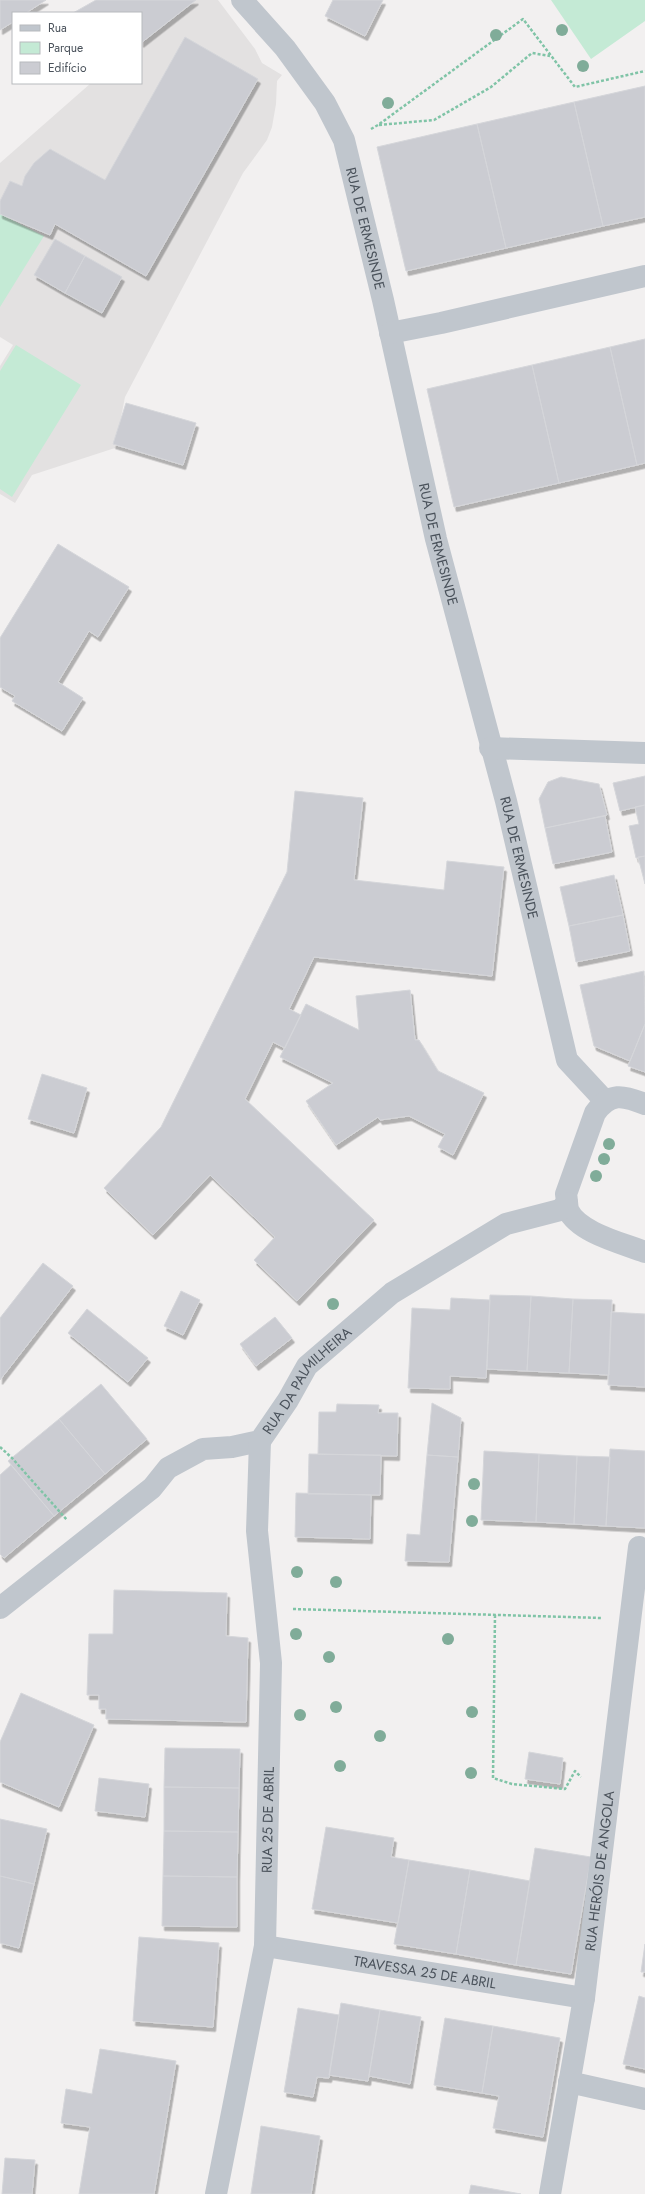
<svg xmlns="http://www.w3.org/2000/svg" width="645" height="2194" viewBox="0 0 645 2194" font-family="Jost,sans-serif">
<defs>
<filter id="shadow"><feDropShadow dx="2.5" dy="4.5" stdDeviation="0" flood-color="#0004"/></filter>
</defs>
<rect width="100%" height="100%" fill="#f2f0f0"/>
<!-- education -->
<path fill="#e3e1e1" d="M196 0H218L255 49 262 63 282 75 277 81 276 104 272 127 267 140 243 173 125 397 115 448 32 475 15 503 0 494V366L13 345 0 337V163L91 83H141V43Z"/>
<!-- green -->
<path fill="#c4ead5" d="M551 0H645V21L591 59Z
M0 214 44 236 0 307Z
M16 345 81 385 12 497 0 489V371Z"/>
<!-- building -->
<path fill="#cbccd2" stroke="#d5d6da" filter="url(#shadow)" d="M0 0H46L26 13H13V22L0 30Z
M96 0H196L141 43V13H73Z
M333 0H383L365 36 325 16Z
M185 37 258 79 146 276 55 224 50 235 0 214V201L10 181 22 186 25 176 34 163 50 149 105 180Z
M645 86V217L603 226 574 102Z
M574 102 603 226 506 248 477 124Z
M477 124 506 248 406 271 377 147Z
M55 239 85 256 65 293 34 275Z
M85 256 122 277 102 313 65 293Z
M645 339V463L637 465 610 347Z
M610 347 637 465 559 483 532 365Z
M532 365 559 483 454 507 427 389Z
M126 403 196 423 183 465 113 444Z
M58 544 129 587 98 637 89 631 58 682 83 698 62 731 12 701 15 696 0 687V638Z
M645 776V805L620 811 613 783Z
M561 777 599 784 607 815 545 828 539 799 548 782Z
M295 791 363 798 354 880 444 890 447 861 504 867 492 976 314 957 289 1009 301 1015 285 1048 273 1042 245 1099 374 1220 297 1301 254 1260 275 1237 210 1175 153 1235 104 1188 161 1127 287 872Z
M645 805V856L636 858 629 826 639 824 635 807Z
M605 816 612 852 553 864 545 828Z
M645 856V884L638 857Z
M614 875 623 915 569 926 560 887Z
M623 915 630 951 576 962 569 926Z
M644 971 645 1024 630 1061 594 1046 580 985Z
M410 990 415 1040H419L438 1071 484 1093 453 1155 438 1147 445 1134 409 1116 380 1120 378 1117 336 1145 306 1101 333 1083 280 1057 306 1004 359 1030 356 996Z
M645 1024V1072L628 1066Z
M42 1074 87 1088 74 1133 28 1119Z
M43 1263 73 1286 0 1380V1318Z
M181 1291 200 1300 183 1335 164 1326Z
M490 1295 531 1296 527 1371 487 1369Z
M531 1296 573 1299 569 1373 527 1371Z
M451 1298 490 1300 486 1378 450 1376V1389L408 1388 412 1308 450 1310Z
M573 1299 612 1300 609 1375 569 1373Z
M87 1309 148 1358 128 1382 68 1333Z
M611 1312 645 1314V1387L608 1385Z
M275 1317 292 1338 256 1366 240 1344Z
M101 1384 147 1439 105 1474 59 1419Z
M432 1403 461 1418 458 1457 427 1455Z
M337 1404 379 1405 378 1413H398L397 1456 318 1454 319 1412H336Z
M59 1419 105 1474 54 1516 8 1461Z
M610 1449 645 1451V1528L606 1526Z
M484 1451 539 1454 536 1522 481 1520Z
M309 1454 381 1455 380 1495 308 1494Z
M539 1454 577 1456 574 1524 536 1522Z
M427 1455 458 1457 449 1562 405 1561 407 1534 420 1535Z
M577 1456 610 1457 606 1526 574 1524Z
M11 1465 54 1516 4 1558 0 1554V1475Z
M296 1493 371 1495 370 1539 295 1537Z
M114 1590 227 1593 226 1636 248 1638 246 1722 106 1719V1709H99V1695H87L89 1634H113Z
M21 1693 94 1725 59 1807 0 1782V1742Z
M165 1748 240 1749 239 1788 164 1787Z
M529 1752 563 1758 560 1784 525 1779Z
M99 1778 149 1784 145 1817 95 1811Z
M164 1787 239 1788 238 1832 164 1831Z
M0 1819 47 1829 34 1884 0 1876Z
M326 1827 394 1838 391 1857 409 1860 398 1923 312 1909Z
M164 1831 238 1832 237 1877 163 1876Z
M535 1848 591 1857 571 1974 516 1965Z
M409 1860 470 1870 456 1954 394 1944Z
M470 1870 530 1881 516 1965 456 1954Z
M0 1876 34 1884 19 1948 0 1943Z
M163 1876 237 1877V1927L162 1926Z
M139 1937 219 1943 213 2027 133 2021Z
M645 1944V1972H641Z
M639 1996 645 1998V2069L623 2064Z
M341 2003 380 2010 368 2081 329 2075Z
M298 2008 339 2015 329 2078 317 2077 313 2097 284 2092Z
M380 2010 421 2017 410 2084 369 2076Z
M445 2018 493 2026 482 2093 434 2085Z
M493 2026 560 2038 543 2137 493 2128 499 2096 482 2093Z
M100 2049 176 2061 154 2194H79L90 2127 61 2123 66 2089 92 2094Z
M261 2126 320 2136 311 2194H251Z
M5 2158 35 2160 32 2194H2Z
M471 2185 521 2194H469Z"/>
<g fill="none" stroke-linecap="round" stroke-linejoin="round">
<!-- path -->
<path stroke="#80c4a7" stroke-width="2.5" stroke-dasharray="3 2" stroke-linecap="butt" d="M379 125 434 120 491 87 532 53 550 56
M371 129 378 125 523 19 575 87 645 71
M0 1447 12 1458 67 1520
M293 1609 602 1618
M495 1615 493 1778 512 1784 565 1789 575 1771 581 1777"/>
<!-- minor -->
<g stroke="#c0c6cd" stroke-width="22">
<path id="s1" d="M242 0 285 48 325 103 344 140 383 300 436 539 506 801 567 1060 605 1101"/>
<path d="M390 333 441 323 645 276"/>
<path d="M490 748 645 753"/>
<path d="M645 1104C623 1095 610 1092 595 1113L566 1194C567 1199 567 1205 568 1210 579 1233 622 1243 645 1252"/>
<path id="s2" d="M0 1608 152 1488 168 1468 203 1449 232 1447 260 1441 288 1400 307 1366 392 1293 506 1224 560 1210 567 1203"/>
<path id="s3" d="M265 1946 584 1998"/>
<path d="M569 2082 645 2099"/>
<path id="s4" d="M216 2194 265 1946 271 1663 257 1531 260 1441"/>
<path id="s5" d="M550 2194 584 1998 639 1547"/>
</g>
</g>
<!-- trees -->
<g fill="#80ac99">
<circle cx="562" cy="30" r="6"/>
<circle cx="496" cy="35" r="6"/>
<circle cx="583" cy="66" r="6"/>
<circle cx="388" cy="103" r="6"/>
<circle cx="609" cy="1144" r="6"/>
<circle cx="604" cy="1159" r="6"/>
<circle cx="596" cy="1176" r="6"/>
<circle cx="333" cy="1304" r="6"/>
<circle cx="474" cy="1484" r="6"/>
<circle cx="472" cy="1521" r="6"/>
<circle cx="297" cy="1572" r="6"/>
<circle cx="336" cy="1582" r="6"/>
<circle cx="296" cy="1634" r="6"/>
<circle cx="448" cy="1639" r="6"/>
<circle cx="329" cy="1657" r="6"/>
<circle cx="336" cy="1707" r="6"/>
<circle cx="472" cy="1712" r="6"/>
<circle cx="300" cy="1715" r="6"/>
<circle cx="380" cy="1736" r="6"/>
<circle cx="340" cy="1766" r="6"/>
<circle cx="471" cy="1773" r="6"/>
</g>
<g text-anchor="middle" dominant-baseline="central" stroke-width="3.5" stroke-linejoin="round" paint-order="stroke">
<!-- street labels -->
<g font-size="14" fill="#4a525b" stroke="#fff">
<text stroke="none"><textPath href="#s1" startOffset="265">RUA DE ERMESINDE</textPath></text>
<text stroke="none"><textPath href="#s1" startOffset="589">RUA DE ERMESINDE</textPath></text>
<text stroke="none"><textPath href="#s1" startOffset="913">RUA DE ERMESINDE</textPath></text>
<text stroke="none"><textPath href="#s2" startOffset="394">RUA DA PALMILHEIRA</textPath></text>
<text stroke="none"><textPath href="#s4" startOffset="379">RUA 25 DE ABRIL</textPath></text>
<text stroke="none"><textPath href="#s5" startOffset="327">RUA HERÓIS DE ANGOLA</textPath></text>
<text stroke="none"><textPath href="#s3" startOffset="162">TRAVESSA 25 DE ABRIL</textPath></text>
</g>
</g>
<!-- legend -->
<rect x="12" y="12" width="130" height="72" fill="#ffffff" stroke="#b7babd"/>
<rect x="20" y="25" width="20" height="6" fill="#c0c6cd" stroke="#b7babd"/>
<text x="48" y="32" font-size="12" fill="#4a525b">Rua</text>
<rect x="20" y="42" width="20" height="12" fill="#c4ead5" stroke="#b7babd"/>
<text x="48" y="52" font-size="12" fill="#4a525b">Parque</text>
<rect x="20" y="62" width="20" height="12" fill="#cbccd2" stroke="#b7babd"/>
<text x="48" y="72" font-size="12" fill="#4a525b">Edifício</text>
</svg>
